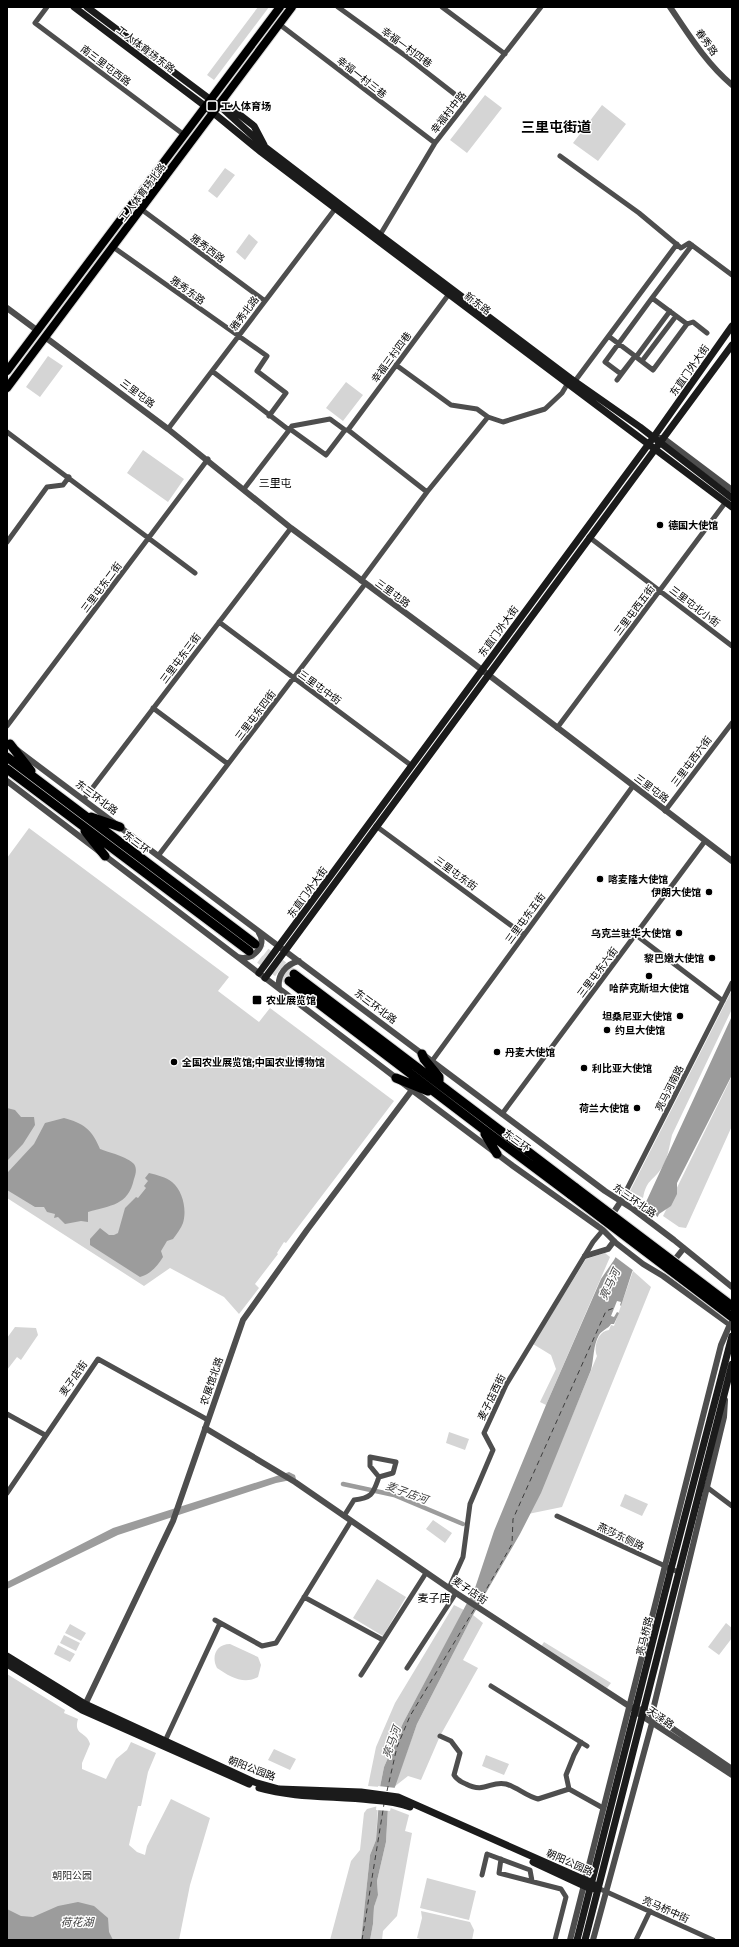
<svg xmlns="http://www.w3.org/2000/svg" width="739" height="1947" viewBox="0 0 739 1947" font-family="Commissioner,'Noto Sans SC',sans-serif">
<rect width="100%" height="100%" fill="#fff"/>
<!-- green -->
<path fill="#d5d5d5" d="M258 7H269L214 80 207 75Z
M485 95 502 108 467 153 450 140Z
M602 105 626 124 598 161 573 143Z
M225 168 235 175 217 198 208 191Z
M249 234 258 242 245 260 236 252Z
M48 356 63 366 40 397 26 387Z
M346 382 363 395 343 421 326 408Z
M143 450 184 479 168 502 127 473Z
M29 828 229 977 218 991 259 1022 270 1008 394 1101 286 1243 284 1242 277 1253 278 1254 255 1284 259 1288 239 1314 224 1297 170 1268 144 1286 7 1198V858Z
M732 990V1009L672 1135C669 1147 668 1159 661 1169 651 1183 647 1179 643 1198L630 1191Z
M732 1076V1126L686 1228 679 1227 663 1216Z
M605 1253 610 1257 546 1405 540 1402 556 1369 551 1355 533 1344 586 1259Z
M633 1271 651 1287 562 1507 528 1514 547 1476 597 1356C593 1347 598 1331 609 1330L611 1325 614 1326Z
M15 1327 36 1328 38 1335 21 1360 17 1357 7 1370V1338Z
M449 1432 469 1439 465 1450 446 1443Z
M625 1494 648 1504 642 1516 620 1506Z
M433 1520 452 1533 445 1543 426 1529Z
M377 1579 406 1597 383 1636 353 1618Z
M454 1605 464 1610 403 1723 384 1767 380 1787 368 1786 376 1747 395 1703Z
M473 1615 483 1623 463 1660 478 1668 440 1736 421 1780 408 1776 394 1787 417 1724Z
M726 1623 732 1628V1638L719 1655 708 1647Z
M70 1624 86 1633 81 1641 65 1633Z
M64 1635 80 1643 76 1651 60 1643Z
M544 1642 611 1683 607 1688 540 1648Z
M230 1644 258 1657 261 1665 258 1677C244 1685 230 1677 217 1668 211 1657 216 1644 230 1644Z
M58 1645 75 1654 70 1662 54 1654Z
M7 1674 65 1710 64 1713 78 1719C73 1736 87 1731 90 1744L82 1763V1769L106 1779 116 1759 127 1750 131 1742 156 1753 148 1772 141 1806H138L129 1845 137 1852 145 1855 147 1846 171 1799 210 1818 190 1885 179 1940H7Z
M274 1749 296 1759 290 1770 268 1760Z
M486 1755 509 1764 504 1775 482 1766Z
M378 1806 376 1840 370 1855 361 1940H330L351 1861 360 1850 364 1813 367 1809Z
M388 1807 409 1815 405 1831 412 1833 397 1916 383 1931 382 1940H370L373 1924 374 1907 378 1894 377 1881 386 1842Z
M427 1878 476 1891 469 1920 420 1908Z
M421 1911 470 1922 474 1930 472 1940H424L417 1938 422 1918Z"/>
<!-- water -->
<path fill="#9c9c9c" d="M732 1016V1075L677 1183V1194L671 1206 659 1214 632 1272 621 1306 620 1305 621 1302 617 1301 611 1316 614 1317 617 1312 619 1313 614 1324H611C608 1329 602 1330 599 1335 593 1345 594 1359 591 1370L541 1493 520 1534 473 1615 417 1724 388 1807 386 1842 377 1881 378 1895 374 1907 373 1924 370 1940H361L370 1855 376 1840 380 1787 384 1767 403 1723 475 1588 494 1531 546 1405 601 1279 614 1260 646 1202Z
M7 1108 15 1110 21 1117H34L35 1125 23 1144 7 1161Z
M64 1118C83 1123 92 1129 100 1149 108 1152 128 1157 134 1164 137 1168 136 1174 134 1179 128 1206 111 1205 88 1212V1222L81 1221 65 1224 58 1217 54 1218 55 1214 47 1212 44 1207H35L7 1190 8 1172 34 1144 45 1123Z
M149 1173C157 1175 166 1177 172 1182 183 1191 187 1210 183 1223 181 1228 177 1234 173 1239L167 1241 161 1251 163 1257C158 1265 151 1274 140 1277L90 1245V1239L100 1228 109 1235H114L118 1233 125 1208 136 1197 138 1198 146 1188 144 1186 148 1181 145 1178Z
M289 1472 295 1475 296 1479 276 1483 118 1535 7 1589V1582L113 1528Z
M78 1902 94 1906 108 1918 109 1932 113 1940H7V1909L21 1916 33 1917 58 1906Z"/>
<!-- pier -->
<path fill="#fff" d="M642 1205 659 1218 634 1271 614 1256Z
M378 1786 396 1788 390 1811 376 1810Z"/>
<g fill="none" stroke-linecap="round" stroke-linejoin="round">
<!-- canal -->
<path stroke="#9c9c9c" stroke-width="4.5" d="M343 1484 394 1495 463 1524"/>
<!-- ferry -->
<path stroke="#3d3d3d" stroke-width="1" stroke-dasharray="5 4" stroke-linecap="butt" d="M478 1604 512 1544 513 1519 606 1311 614 1308
M387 1791 397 1747 410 1716 475 1608
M362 1940 384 1804"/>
<!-- trunk-tunnel -->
<path stroke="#d9d9d9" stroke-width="9" stroke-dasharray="9 4.5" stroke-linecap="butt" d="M255 944 294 974
M249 951 289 981"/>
<defs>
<path id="primary" d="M7 371 280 7
M7 388 292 7"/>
<path id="trunk" d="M10 744 31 771
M7 757 255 944
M7 769 249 951
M91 817 120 827
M85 831 105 856
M294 974 576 1188
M289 981 483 1129 571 1195
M422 1054 424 1059 439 1077V1081
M396 1078 428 1091
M485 1134 497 1154"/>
</defs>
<!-- primary casing -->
<use href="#primary" stroke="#dbdbdb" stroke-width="10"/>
<!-- trunk casing -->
<use href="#trunk" stroke="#dbdbdb" stroke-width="11"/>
<!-- minor -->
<path stroke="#4e4e4e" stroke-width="5" d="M47 7 35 23 183 134
M338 7 407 57 466 103
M442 7 505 54
M279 24 435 143
M560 156 639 213 681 248 689 243 732 275
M141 209 265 301
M380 235 435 143 541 7
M113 247 267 356 257 371 286 393 269 416
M652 298 692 245
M687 324 693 322 707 333
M611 338C619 344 627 350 635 356L636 357 653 370 687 324 652 298 605 362 621 374 635 356 617 380
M636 357 670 311
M642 361 676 316
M396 365 451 405 477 409 488 417
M212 371 289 430
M575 381 677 244
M168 429 335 209
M290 429 292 426 330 419 345 430
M348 430 449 294
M7 432 195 573
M244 489 290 429 326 455 345 430H348L427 492
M589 537 732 646
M7 542 47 487 63 485 69 477
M361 581 427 492 488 417 503 422 545 409 562 393 568 383
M219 622 412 766
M153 708 228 764
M7 726 208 459
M557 728 725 503
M84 799 291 528
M665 811 732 723
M376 826 524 935
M158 856 365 584
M636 935 723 1001
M432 1061 633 786
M502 1114 705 841
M621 1201 732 983
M7 1414 45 1435
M703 1487 708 1488 732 1506
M7 1493 98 1359 208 1420
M344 1516 354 1500C373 1498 373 1493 379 1477L393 1473 396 1462 370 1457V1466L379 1477
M557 1516 678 1572
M449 1588 463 1557 470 1504 493 1450 484 1433 506 1385 593 1242 603 1230
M304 1597 383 1640
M215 1620 262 1646 276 1643 351 1521
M407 1668 456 1593
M361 1675 426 1573
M491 1686 587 1746
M440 1736 451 1741 460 1753 454 1775C457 1780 461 1782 466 1784 485 1794 491 1780 506 1784 517 1787 526 1796 538 1799L569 1789
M165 1741 220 1623
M581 1742 574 1755 566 1775 569 1789 603 1808
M501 1859 499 1873 561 1889 566 1897 555 1940
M482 1875 487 1854 530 1870 532 1881
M598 1888 713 1940
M636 1940 650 1911"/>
<!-- tertiary -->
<path stroke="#4e4e4e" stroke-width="6" d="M670 7C689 35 706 63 732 85
M7 308 38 331
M45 337 168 429 291 528 469 660 732 861
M658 438H663L732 490
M17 750 605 1191 633 1209 674 1240 732 1287
M7 781 412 1090 513 1166 603 1230 616 1243 643 1264 663 1276 732 1326
M238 957C251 962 268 946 259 933
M279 988C277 975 286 964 299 961
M610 1218 621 1201
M585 1256 608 1249 614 1241
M672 1263 684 1248
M205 1428 295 1482 456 1593 632 1708
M84 1707 173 1521 243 1320 307 1230 412 1090
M636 1710 644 1709 732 1769
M639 1714 732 1775
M570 1940 721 1345 731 1322
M593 1940 652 1723V1714L724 1417 725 1400"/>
<!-- secondary -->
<path stroke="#1b1b1b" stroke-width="7" d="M74 7 205 106 261 152 377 240 732 507
M87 7 223 109 265 147 380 235 570 378 640 427 732 498
M222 101 254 126 264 145
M259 973 653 438 732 326
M265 978 732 345
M7 1656 85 1704 254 1782 279 1789 361 1792 398 1797 592 1883 598 1888
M7 1664 82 1710 249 1784
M259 1788C294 1798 334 1796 371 1800 385 1801 397 1802 410 1807
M533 1862 591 1889 598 1888
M577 1940 671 1569 732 1336
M585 1940 732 1364"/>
<!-- primary -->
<use href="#primary" stroke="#000" stroke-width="8"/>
<!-- trunk -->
<use href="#trunk" stroke="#000" stroke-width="9"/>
<defs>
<path id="trunk-bridge" d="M576 1188 732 1306
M571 1195 732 1317"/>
</defs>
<!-- trunk-bridge casing -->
<use href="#trunk-bridge" stroke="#dbdbdb" stroke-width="11" stroke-linecap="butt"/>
<!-- trunk-bridge -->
<use href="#trunk-bridge" stroke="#000" stroke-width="9"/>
</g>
<!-- markers -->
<g fill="#000" stroke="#fff" stroke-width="1.5">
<rect x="207" y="101" width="10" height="10" rx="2"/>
<circle cx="660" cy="525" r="4"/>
<circle cx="600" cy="879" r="4"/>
<circle cx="709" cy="892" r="4"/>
<circle cx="679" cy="933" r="4"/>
<circle cx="712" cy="958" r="4"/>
<circle cx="649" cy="976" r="4"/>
<rect x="252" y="995" width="10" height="10" rx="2"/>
<circle cx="680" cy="1016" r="4"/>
<circle cx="607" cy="1030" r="4"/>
<circle cx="497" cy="1052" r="4"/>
<circle cx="174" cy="1062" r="4"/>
<circle cx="584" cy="1068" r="4"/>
<circle cx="637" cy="1108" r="4"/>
</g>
<g text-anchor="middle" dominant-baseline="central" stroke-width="3" stroke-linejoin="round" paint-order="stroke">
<!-- street labels -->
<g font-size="10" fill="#000" stroke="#fff">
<text transform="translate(707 42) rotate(54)">春秀路</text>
<text transform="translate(407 47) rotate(36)">幸福一村四巷</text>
<text transform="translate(146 49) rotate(37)">工人体育场东路</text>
<text transform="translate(106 65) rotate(37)">南三里屯西路</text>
<text transform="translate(362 77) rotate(38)">幸福一村三巷</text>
<text transform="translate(448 112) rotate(-52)">幸福村中路</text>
<text transform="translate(142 192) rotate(-53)">工人体育场北路</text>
<text transform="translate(208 248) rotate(37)">雅秀西路</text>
<text transform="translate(188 290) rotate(36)">雅秀东路</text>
<text transform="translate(478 303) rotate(37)">新东路</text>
<text transform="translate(244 313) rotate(-53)">雅秀北路</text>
<text transform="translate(391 357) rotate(-54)">幸福三村四巷</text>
<text transform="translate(689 370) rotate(-55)">东直门外大街</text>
<text transform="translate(138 393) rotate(37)">三里屯路</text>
<text transform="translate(101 587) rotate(-53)">三里屯东二街</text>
<text transform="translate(393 593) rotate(36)">三里屯路</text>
<text transform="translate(695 606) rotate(37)">三里屯北小街</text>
<text transform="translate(634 610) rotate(-53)">三里屯西五街</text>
<text transform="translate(498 631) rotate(-54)">东直门外大街</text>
<text transform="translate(180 658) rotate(-53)">三里屯东三街</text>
<text transform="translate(320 687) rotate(36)">三里屯中街</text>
<text transform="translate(255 715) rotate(-53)">三里屯东四街</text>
<text transform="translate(691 761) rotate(-53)">三里屯西六街</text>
<text transform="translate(652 788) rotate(37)">三里屯路</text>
<text transform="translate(97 797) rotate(37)">东三环北路</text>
<text transform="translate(137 842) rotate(37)">东三环</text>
<text transform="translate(456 873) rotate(36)">三里屯东街</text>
<text transform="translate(307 892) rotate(-54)">东直门外大街</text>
<text transform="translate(525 918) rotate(-54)">三里屯东五街</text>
<text transform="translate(597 972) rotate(-53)">三里屯东六街</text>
<text transform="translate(376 1006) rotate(37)">东三环北路</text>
<text transform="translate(669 1088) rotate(-63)">亮马河南路</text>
<text transform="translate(517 1140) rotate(36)">东三环</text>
<text transform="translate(635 1200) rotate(35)">东三环北路</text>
<text transform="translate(73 1378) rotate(-55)">麦子店街</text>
<text transform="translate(211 1381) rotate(-71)">农展馆北路</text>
<text transform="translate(491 1397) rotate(-64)">麦子店西街</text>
<text transform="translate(621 1536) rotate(25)">燕莎东侧路</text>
<text transform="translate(470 1590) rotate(34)">麦子店街</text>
<text transform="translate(644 1636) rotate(-76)">亮马桥路</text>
<text transform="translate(661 1717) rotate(35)">天泽路</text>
<text transform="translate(252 1768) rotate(21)">朝阳公园路</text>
<text transform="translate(570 1862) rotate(24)">朝阳公园路</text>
<text transform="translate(666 1909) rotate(24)">亮马桥中街</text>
</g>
<!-- poi labels -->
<g font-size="10" font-weight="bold" fill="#000" stroke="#fff" text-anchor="start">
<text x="221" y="106">工人体育场</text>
<text x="668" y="525">德国大使馆</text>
<text x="608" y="879">喀麦隆大使馆</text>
<text x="701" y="892" text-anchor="end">伊朗大使馆</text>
<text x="671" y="933" text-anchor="end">乌克兰驻华大使馆</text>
<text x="704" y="958" text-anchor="end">黎巴嫩大使馆</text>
<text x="649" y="988" text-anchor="middle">哈萨克斯坦大使馆</text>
<text x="266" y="1000">农业展览馆</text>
<text x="672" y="1016" text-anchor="end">坦桑尼亚大使馆</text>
<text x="615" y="1030">约旦大使馆</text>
<text x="505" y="1052">丹麦大使馆</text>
<text x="182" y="1062">全国农业展览馆;中国农业博物馆</text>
<text x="592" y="1068">利比亚大使馆</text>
<text x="629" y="1108" text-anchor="end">荷兰大使馆</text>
</g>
<!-- park labels -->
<g font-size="10" fill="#2c2c2c" stroke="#fff">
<text x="72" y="1875">朝阳公园</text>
</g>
<!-- neighbourhood labels -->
<g font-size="11" fill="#000" stroke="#fff">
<text x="275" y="482">三里屯</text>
<text x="434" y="1597">麦子店</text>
</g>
<!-- water labels -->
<g font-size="11" font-style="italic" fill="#3d3d3d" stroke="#fff">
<text transform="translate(609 1284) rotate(-65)">亮马河</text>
<text transform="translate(407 1492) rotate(20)">麦子店河</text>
<text transform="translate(391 1742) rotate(-70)">亮马河</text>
<text x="77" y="1921">荷花湖</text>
</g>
<!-- district labels -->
<g font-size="14" font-weight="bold" fill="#000" stroke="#fff">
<text x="556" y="126">三里屯街道</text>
</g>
</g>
<!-- border -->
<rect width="739" height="1947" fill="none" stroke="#000000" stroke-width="16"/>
</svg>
